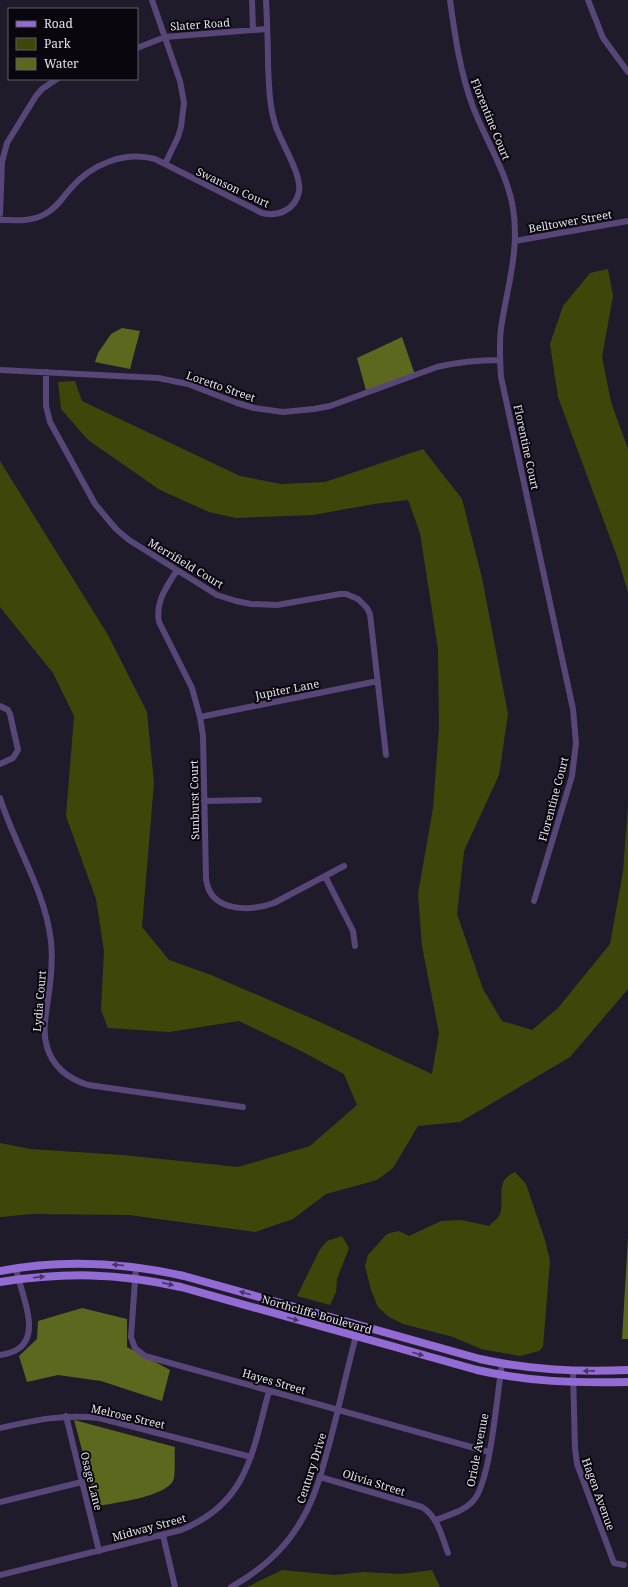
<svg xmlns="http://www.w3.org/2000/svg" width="628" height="1587" viewBox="0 0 628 1587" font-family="'Noto Serif',serif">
<rect width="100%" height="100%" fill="#201b2a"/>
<!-- green -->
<path fill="#3e4709" d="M608 269 613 296 602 357 611 402 628 449V593L619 562 558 397 550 344 563 306 590 273Z
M75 381 82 401 240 476 281 484 325 482 423 449 462 499 482 578 508 714 499 775 464 851 457 914 483 989 502 1021 532 1030 558 1008 610 944 623 872 628 804V989L570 1057 460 1122 418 1126 393 1168 377 1180 326 1194 293 1219 255 1232 129 1215 32 1214 0 1217V1143L30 1149 123 1155 238 1167 310 1146 357 1105 344 1074 299 1050 239 1021 169 1032 108 1028 101 1010 104 951 96 899 66 816 74 716 53 673 0 607V461L108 635 147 712 154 783 142 927 169 960 211 975 320 1022 432 1074 439 1033 422 946 418 894 433 808 439 728 438 649 420 533 408 500 374 504 313 515 236 518 209 512 160 490 88 440 61 409 58 382Z
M515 1172 526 1184 545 1240 550 1261 543 1347 539 1351 520 1356 481 1349 453 1337 403 1324 389 1317 378 1307 371 1290 365 1266 368 1255 386 1235 390 1233 399 1231 409 1236 441 1221 461 1220 489 1226C492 1222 498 1219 500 1214 505 1197 494 1181 515 1172Z
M342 1236 349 1248 337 1279 336 1292 330 1305 297 1296 319 1251 327 1241Z
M282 1570 334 1575 363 1572 401 1574 432 1570 440 1587H247Z"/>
<!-- water -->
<path fill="#5c681d" d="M122 328 140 331 130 369 95 362 98 353 111 334Z
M402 337 415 375 367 394 357 358Z
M628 1238V1339H622Z
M82 1308 127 1319V1347L170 1370 162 1401 101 1381 58 1375 27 1382 19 1356 37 1339 38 1321Z
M74 1420 175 1447C174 1454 176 1475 173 1481 164 1497 115 1503 97 1506Z"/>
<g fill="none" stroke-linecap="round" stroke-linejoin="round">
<!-- minor -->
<path stroke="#584678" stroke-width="6" d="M152 0 180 81 184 103 181 127 178 137 165 164
M252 0 253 30
M450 0C455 36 460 72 473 107 486 141 507 172 513 208 520 249 507 288 501 328 499 344 500 360 501 377L573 709 576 743 572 776 534 901
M588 0 603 38 628 72
M137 48 165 37 267 29
M0 214 2 162 7 143 36 96 42 89 57 79
M0 220C16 220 31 222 45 214 57 208 63 197 71 188 92 164 124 151 155 159L262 213C278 217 295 210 299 192 302 175 282 144 276 127 269 106 269 85 268 64 268 43 267 21 266 0
M515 241 628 221
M0 370 158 378 188 384 237 403 254 408 283 412 314 409 330 406 437 367C458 362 478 360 500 360
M46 372V406L50 422 95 504 116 529 129 540 217 595 236 601 251 604 277 605 340 594H346L358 599 367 608 370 614 386 755
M177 570C167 587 155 601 159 622L192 688 200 717 203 736 206 878C209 912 249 912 274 903L344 866
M0 706 8 710 10 714 18 750 13 758 0 764
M200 717 378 681
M0 798C15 846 45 890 51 941 53 961 51 980 48 999 46 1015 42 1031 47 1047 53 1067 69 1079 88 1085L243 1107
M204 801 259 800
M325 876 353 931 355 946
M136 1267 131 1337 135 1348 145 1356 489 1452
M0 1355C6 1354 12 1353 18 1349 42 1334 20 1291 16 1268
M573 1371 575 1448 577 1464 614 1563 624 1565
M66 1416 99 1551
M0 1428C36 1420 62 1414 99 1418L251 1457
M320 1477 422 1507C438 1517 442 1537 448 1553
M0 1502 82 1482
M436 1520C449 1515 464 1511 473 1501 491 1482 497 1393 502 1364
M163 1535 175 1587
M0 1575 181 1530C248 1503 252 1453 269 1391
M231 1587C258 1572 282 1552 298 1526 313 1503 320 1478 327 1452 339 1410 347 1367 359 1325"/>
<!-- major -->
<path stroke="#936bd4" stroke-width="8" d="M0 1271C62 1259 122 1262 184 1276L480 1359C530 1370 576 1372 628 1370
M0 1282C65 1272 117 1273 181 1287L477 1370C530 1382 574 1383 628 1382"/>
</g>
<!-- one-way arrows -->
<defs><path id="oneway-solid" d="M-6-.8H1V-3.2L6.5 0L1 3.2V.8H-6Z"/></defs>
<g fill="#473467">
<use href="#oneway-solid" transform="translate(118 1265) rotate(-175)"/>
<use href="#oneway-solid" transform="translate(39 1277) rotate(-7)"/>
<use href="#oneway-solid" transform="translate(168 1284) rotate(13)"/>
<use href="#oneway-solid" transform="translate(245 1293) rotate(-164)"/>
<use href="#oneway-solid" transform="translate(293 1319) rotate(16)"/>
<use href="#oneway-solid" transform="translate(418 1354) rotate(16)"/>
<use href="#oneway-solid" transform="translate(589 1371) rotate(179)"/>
</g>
<g text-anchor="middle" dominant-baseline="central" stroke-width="4" stroke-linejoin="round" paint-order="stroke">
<!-- street labels -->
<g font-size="11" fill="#e4e1ec" stroke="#09070d">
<text transform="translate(200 24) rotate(-4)">Slater Road</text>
<text transform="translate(491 119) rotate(68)">Florentine Court</text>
<text transform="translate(233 187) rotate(25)">Swanson Court</text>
<text transform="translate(570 221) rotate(-10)">Belltower Street</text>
<text transform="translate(221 386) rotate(19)">Loretto Street</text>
<text transform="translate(527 447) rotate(78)">Florentine Court</text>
<text transform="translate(186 563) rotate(31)">Merrifield Court</text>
<text transform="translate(287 689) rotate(-11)">Jupiter Lane</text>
<text transform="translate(553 799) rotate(-75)">Florentine Court</text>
<text transform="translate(194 800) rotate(-91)">Sunburst Court</text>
<text transform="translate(39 1001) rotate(-85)">Lydia Court</text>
<text transform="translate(317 1314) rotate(16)">Northcliffe Boulevard</text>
<text transform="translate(274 1381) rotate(16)">Hayes Street</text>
<text transform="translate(128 1416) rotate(13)">Melrose Street</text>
<text transform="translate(477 1450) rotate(-79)">Oriole Avenue</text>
<text transform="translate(311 1468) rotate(-72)">Century Drive</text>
<text transform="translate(92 1481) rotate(76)">Osage Lane</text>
<text transform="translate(374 1482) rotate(17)">Olivia Street</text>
<text transform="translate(599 1494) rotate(70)">Hagen Avenue</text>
<text transform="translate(149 1527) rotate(-15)">Midway Street</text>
</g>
</g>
<!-- legend -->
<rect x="8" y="8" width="130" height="72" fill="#09070d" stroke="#615e66"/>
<rect x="16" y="21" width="20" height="6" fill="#936bd4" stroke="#615e66"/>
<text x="44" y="28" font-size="12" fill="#e4e1ec">Road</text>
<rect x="16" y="38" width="20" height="12" fill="#3e4709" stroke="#615e66"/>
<text x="44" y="48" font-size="12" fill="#e4e1ec">Park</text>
<rect x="16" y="58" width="20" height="12" fill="#5c681d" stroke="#615e66"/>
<text x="44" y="68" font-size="12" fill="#e4e1ec">Water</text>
</svg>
